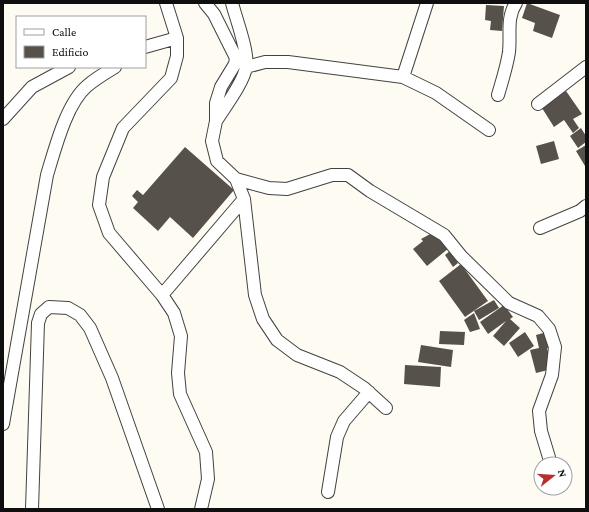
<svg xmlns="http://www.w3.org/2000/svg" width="589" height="512" viewBox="0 0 589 512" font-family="'Crimson Pro',serif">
<rect width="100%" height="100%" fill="#fefcf2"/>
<!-- building -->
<path fill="#57514c" d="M527 3 560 15 552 38 533 31 535 23 522 18Z
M486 5 504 6 502 31 490 30 491 21 485 20Z
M566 91 582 114 573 119 579 128 573 133 564 120 554 127 542 108Z
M581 128 586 136V142L578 148 570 136Z
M554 141 559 159 541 164 536 146Z
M586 145V165L585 166 576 151Z
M185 147 234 190 193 238 170 217 158 231 133 208 138 202 132 196 137 190 143 195Z
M432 233 449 248 427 266 413 249 423 241 421 239Z
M450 251 458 263 453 267 445 255Z
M461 264 488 301 465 317 439 281Z
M494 300 499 308 479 320 474 311Z
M504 305 513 317 510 319 520 328 504 346 493 336 506 321 488 334 480 322Z
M474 313 480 329 470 332 464 320Z
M440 331 465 332 464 345 439 344Z
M525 332 534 346 518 357 509 343Z
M547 332 553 347 547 348 552 369 536 373 530 350 539 348 536 335Z
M421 345 453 350 451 367 418 362Z
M405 365 441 367 440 387 404 384Z"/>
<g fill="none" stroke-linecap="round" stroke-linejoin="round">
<defs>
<path id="street" d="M166 3 177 38V56L171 78 123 128 103 177 99 205 109 233 162 295 174 313 181 336 178 373 180 394 206 452 208 479 201 509
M205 3 214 14 236 58 235 64 221 87 216 103V121L212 141 217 161 236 179 244 199 255 295 263 319 277 340 297 355 340 372 364 388 386 408
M145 47 177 38
M246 67 265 62H288L403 77 436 93 489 130
M403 77 427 3
M498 95C502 81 507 66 509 52 511 35 506 18 516 3
M538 104 586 67
M3 119 32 87 69 67
M216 121C224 108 244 82 246 67 249 52 236 19 232 3
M236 179 269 188 287 189 332 175H348L370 191 444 235 461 256 509 303 538 316 549 329 555 347 552 375 539 411 541 431 551 464
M540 228 580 211 586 206
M162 295 244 199
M3 424 47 175C55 149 66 104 87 86 95 79 105 73 115 67
M328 492 337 437 344 421 369 392
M32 509 38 323 41 314 49 307 68 308 80 315 90 328 112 378 158 509"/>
</defs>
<!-- street casing -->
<use href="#street" stroke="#424242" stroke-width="14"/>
<!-- street -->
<use href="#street" stroke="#fff" stroke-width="12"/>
</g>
<!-- border -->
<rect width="589" height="512" fill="none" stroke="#0f0f0f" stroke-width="8"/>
<!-- legend -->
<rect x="16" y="16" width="130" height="52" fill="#ffffff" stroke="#9f9f9f"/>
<rect x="24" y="29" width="20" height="6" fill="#ffffff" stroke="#9f9f9f"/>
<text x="52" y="36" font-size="12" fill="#0f0f0f">Calle</text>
<rect x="24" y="46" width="20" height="12" fill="#57514c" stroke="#9f9f9f"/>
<text x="52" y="56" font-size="12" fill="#0f0f0f">Edificio</text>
<!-- north arrow -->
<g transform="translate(553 476) rotate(73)"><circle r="19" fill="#ffffff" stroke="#9f9f9f"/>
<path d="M0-3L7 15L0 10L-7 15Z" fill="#b82f32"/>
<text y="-6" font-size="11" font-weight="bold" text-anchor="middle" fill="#0f0f0f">N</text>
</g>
</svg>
